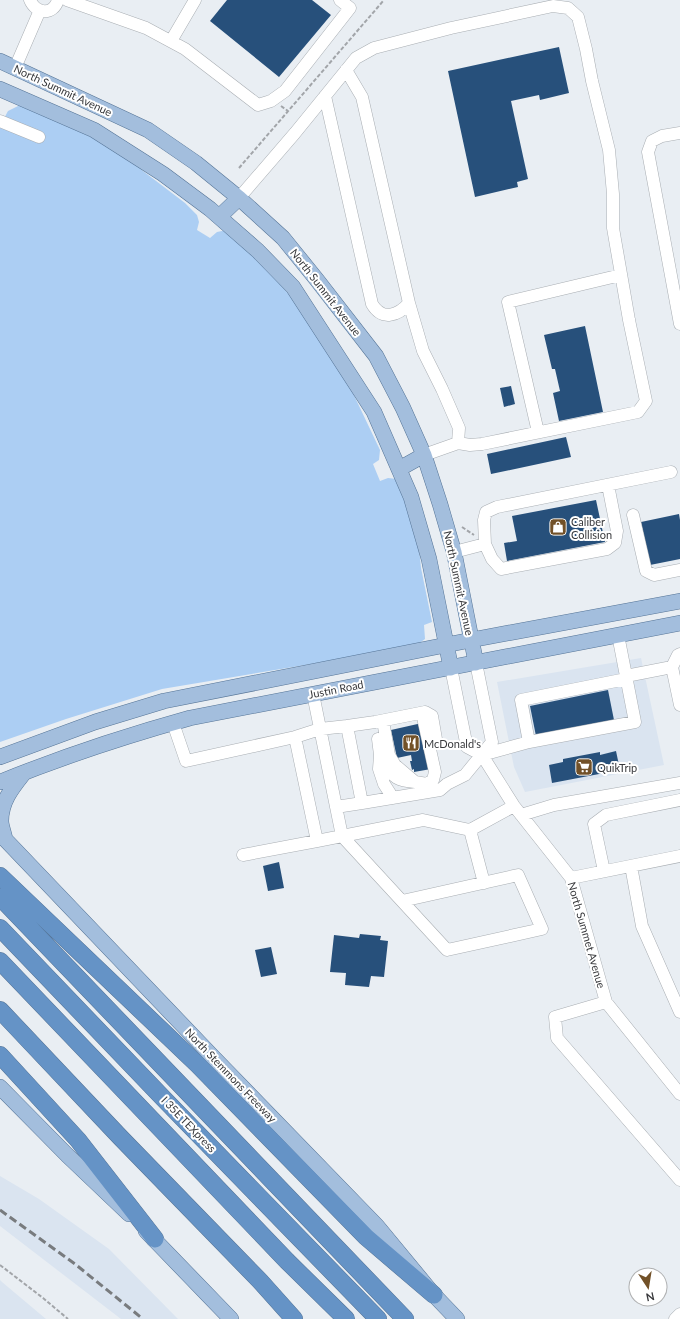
<svg xmlns="http://www.w3.org/2000/svg" width="680" height="1319" viewBox="0 0 680 1319" font-family="Lato,sans-serif">
<rect width="100%" height="100%" fill="#e9eef3"/>
<!-- built -->
<path fill="#dae4f0" d="M641 658 664 765 525 792 514 767 497 682Z
M0 1176 39 1199 109 1249 178 1319H121L0 1226Z
M0 1280 2 1282 46 1319H0Z"/>
<!-- green -->
<path fill="#accef3" d="M20 105 57 121 93 138 131 159 143 171 185 203 197 215 199 222 197 230 210 238 217 232 227 230 253 253 300 307 351 389 380 450 379 460 373 464 380 481 388 478 397 479 418 538 421 568 432 622 424 625 425 639 418 644 353 657 162 689 66 719 0 742V126L8 111Z"/>
<!-- building -->
<path fill="#27507b" d="M227 0H312L331 15 279 77 210 21Z
M559 47 569 93 540 100 539 95 511 101 528 179 517 182 518 187 475 197 448 71Z
M585 326 603 412 559 421 553 393 560 391 555 369H552L544 335Z
M511 386 515 404 504 407 500 388Z
M566 437 571 457 491 474 487 454Z
M596 500 605 542 507 561 504 543 517 541 512 516Z
M679 514 680 520V559L650 565 641 522Z
M608 690 614 720 536 736 530 706Z
M422 723 431 769 414 772V769L412 770 410 761H412L411 755 397 758 391 730Z
M616 751 620 770 552 783 549 765 563 762V759L600 752V755Z
M279 862 284 888 268 891 263 866Z
M360 934 381 936 380 940 388 941 384 977 371 976 369 987 345 985 346 973 330 972 334 935 359 938Z
M271 947 277 974 261 977 255 950Z"/>
<g fill="none" stroke-linecap="round" stroke-linejoin="round">
<defs>
<path id="minor" d="M30 0C36 14 53 16 58 0
M67 0 146 28 185 49 258 105 271 101 285 91 350 8 340 0
M171 41 195 0
M15 68 40 10
M325 96 372 304C382 321 398 316 409 303L362 97 346 70
M0 121 39 137
M680 133 662 136 652 141 648 152 680 324
M239 198 295 133 356 58 374 48 451 28 553 6 568 8 578 17 586 49 592 81 609 150 613 194V228L629 320 646 401 638 412 482 444 470 445 458 443 424 455
M409 303 423 351 442 389 459 428 458 443
M538 432 508 302 621 275
M633 515 646 571 654 575 680 570
M485 544 484 520 486 512 497 507 671 472
M454 552 485 544 492 559 501 569 607 549 615 543 617 531 608 485
M672 667 678 655 680 654
M451 668 467 747 482 755 529 742 635 722 618 635
M626 676 672 667 680 705
M313 694 342 836 447 950 542 929 518 875 402 901
M383 721 389 755 395 765 415 782 427 784 433 780 435 772 422 713
M173 723 186 761 295 737 320 729 347 726 362 803 440 790 447 784 465 775 492 742 476 663
M347 726 375 722 425 712 432 716 436 739
M378 739 380 755 379 769 384 784 393 798
M529 742 521 700 626 679
M389 755 386 762C390 778 400 781 415 782
M482 755 514 806 571 878 606 1002 680 1094
M336 807 362 803
M521 815 554 805 680 783
M470 830 514 806
M317 841 423 820 470 830 484 883
M243 855 317 841 295 737
M631 866 642 926 680 1012
M604 871 594 824 606 815 680 800
M571 878 680 856
M606 1002 555 1017 557 1038 680 1180
M675 1319 680 1314"/>
<path id="major" d="M0 61 148 130 196 163 239 198 283 238 317 280 376 356 403 408 424 455 440 504 454 552 476 663
M0 89 94 130 163 174 210 209 258 251 293 287 374 412 411 497 429 559 451 668
M219 217 239 198
M399 469 424 455
M0 757 95 722 164 701 471 640 680 601
M0 782C62 757 125 736 190 718L680 623
M0 834 212 1056 377 1226 434 1295 457 1319
M5 839C4 833 1 826 1 821 1 801 13 787 24 773
M0 1087 67 1155 129 1214
M146 1231 231 1319"/>
<path id="highway" d="M0 876 197 1064 366 1237 434 1295
M0 897 405 1319
M0 928 163 1098 378 1319
M0 961 287 1261 346 1319
M0 1010 120 1137 260 1281 294 1319
M0 1055 78 1140 155 1239"/>
</defs>
<!-- minor casing -->
<use href="#minor" stroke="#a9aeb3" stroke-width="13"/>
<!-- major casing -->
<use href="#major" stroke="#557496" stroke-width="16"/>
<!-- highway casing -->
<use href="#highway" stroke="#557496" stroke-width="18"/>
<!-- path -->
<path stroke="#a2a5a9" stroke-width="2" stroke-dasharray="4 2" stroke-linecap="butt" d="M281 106 288 111
M239 168 384 0
M462 527 474 535
M0 1265 43 1298 68 1319"/>
<!-- minor -->
<use href="#minor" stroke="#fff" stroke-width="12"/>
<!-- major -->
<use href="#major" stroke="#a3bedd" stroke-width="15"/>
<!-- highway -->
<use href="#highway" stroke="#6593c6" stroke-width="17"/>
<!-- rail -->
<path stroke="#787b7e" stroke-width="3" stroke-dasharray="8 4" stroke-linecap="butt" d="M0 1210 75 1264 143 1319"/>
</g>
<!-- icons -->
<defs>
<symbol id="shop-square" viewBox="-11 -11 22 22"><rect x="-9" y="-9" width="18" height="18" rx="4" fill="#725128" stroke="#fff"/><path d="M-5-2.5h2.3a2.7 3.5 0 0 1 5.4 0H5L5.5 6h-11ZM-1.5-2.5h3a1.5 2.3 0 0 0-3 0Z" fill="#fff"/></symbol>
<symbol id="restaurant-square" viewBox="-11 -11 22 22"><rect x="-9" y="-9" width="18" height="18" rx="4" fill="#725128" stroke="#fff"/><path d="M-5-6h1v4h1v-4h1v4h1v-4h1v5L-1.5 .5V6h-2V.5L-5-1ZM5-6V6H3V1.5H1.5Q1.5-4 5-6Z" fill="#fff"/></symbol>
<symbol id="supermarket-square" viewBox="-11 -11 22 22"><rect x="-9" y="-9" width="18" height="18" rx="4" fill="#725128" stroke="#fff"/><path d="M-6-5.5h2.5l.6 2H6L4.5 2H-2.5L-4.4-4H-6ZM-1.5 3.2a1.3 1.3 0 1 0 .1 0ZM3 3.2a1.3 1.3 0 1 0 .1 0Z" fill="#fff"/></symbol>
</defs>
<g fill-rule="evenodd">
<use href="#shop-square" x="548" y="517" width="20" height="20"/>
<use href="#restaurant-square" x="401" y="733" width="20" height="20"/>
<use href="#supermarket-square" x="574" y="757" width="20" height="20"/>
</g>
<g text-anchor="middle" dominant-baseline="central" stroke-width="4" stroke-linejoin="round" paint-order="stroke">
<!-- street labels -->
<g font-size="11" fill="#38393c" stroke="#fff">
<text transform="translate(63 90) rotate(25)">North Summit Avenue</text>
<text transform="translate(326 292) rotate(52)">North Summit Avenue</text>
<text transform="translate(459 583) rotate(78)">North Summit Avenue</text>
<text transform="translate(336 689) rotate(-11)">Justin Road</text>
<text transform="translate(587 935) rotate(74)">North Summet Avenue</text>
<text transform="translate(231 1075) rotate(46)">North Stemmons Freeway</text>
<text transform="translate(189 1124) rotate(46)">I 35E TEXpress</text>
</g>
<!-- poi labels -->
<g font-size="11" fill="#38393c" stroke="#fff" text-anchor="start">
<text x="571" y="521">Caliber<tspan x="571" dy="13">Collision</tspan></text>
<text x="424" y="743">McDonald's</text>
<text x="597" y="767">QuikTrip</text>
</g>
</g>
<!-- north arrow -->
<g transform="translate(648 1287) rotate(168)"><circle r="19" fill="#ffffff" stroke="#afb0b1"/>
<path d="M0-3L7 15L0 10L-7 15Z" fill="#725128"/>
<text y="-6" font-size="11" font-weight="bold" text-anchor="middle" fill="#38393c">N</text>
</g>
</svg>
